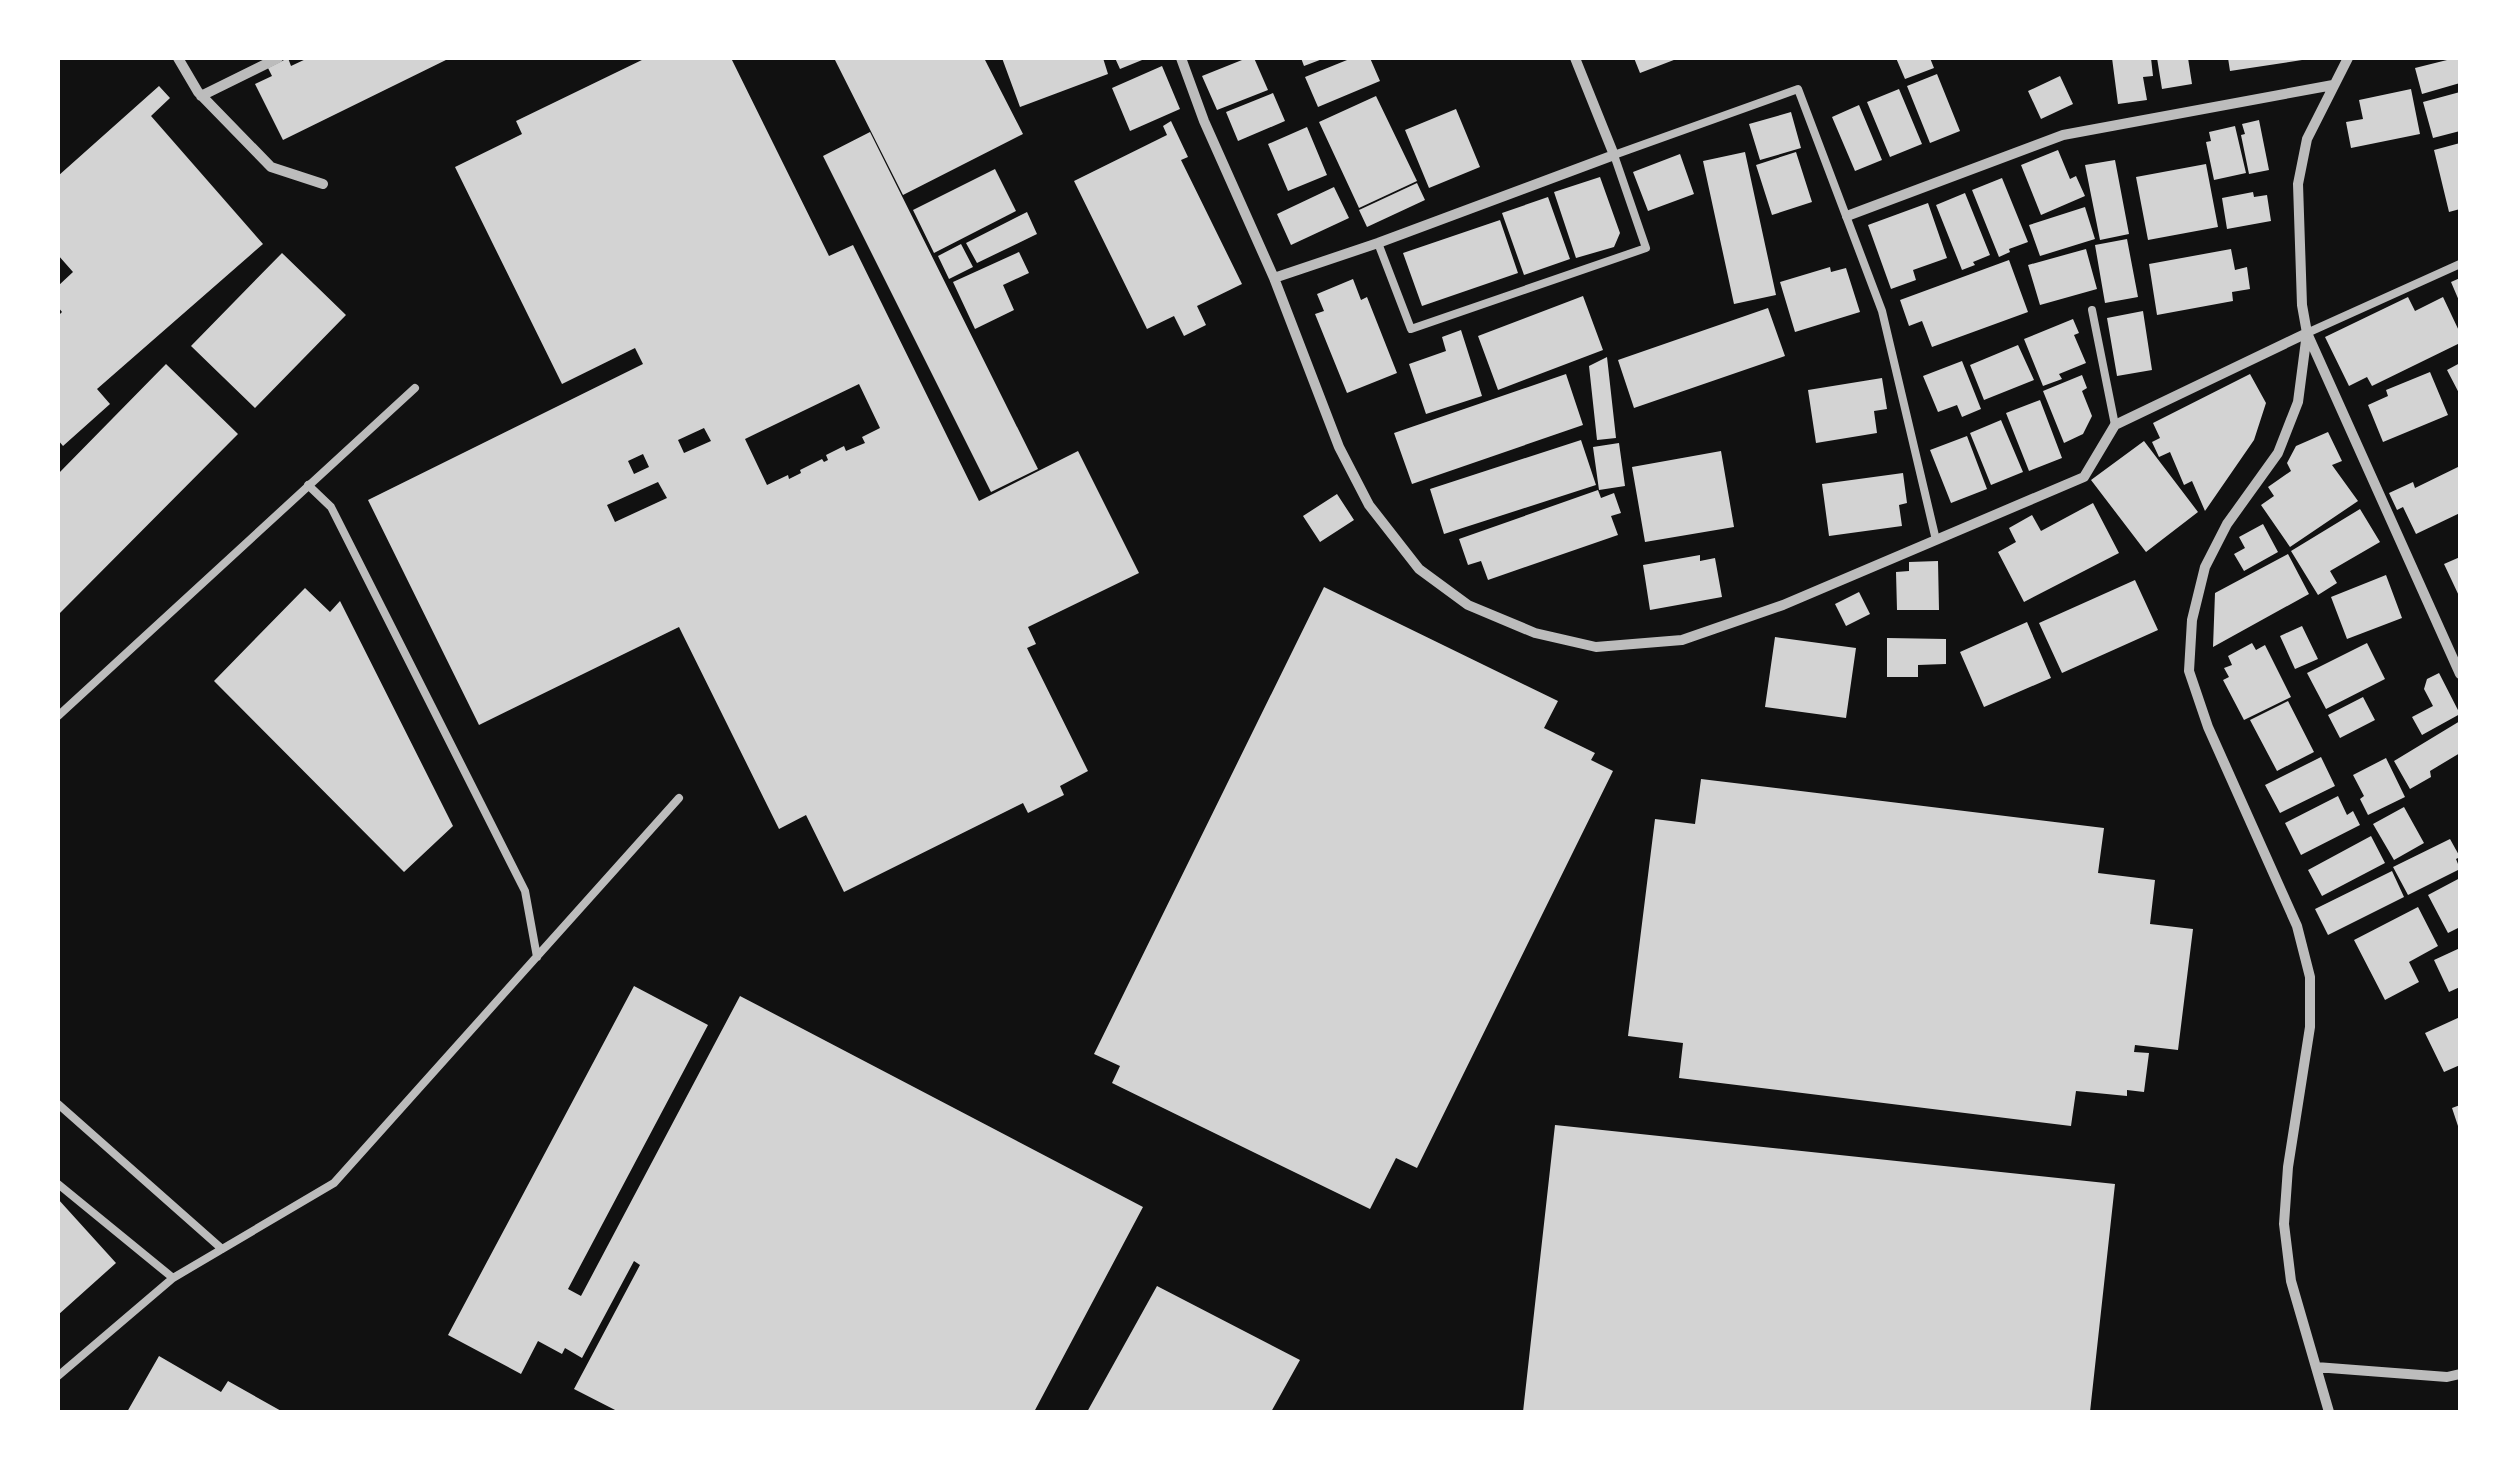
<svg xmlns="http://www.w3.org/2000/svg" width="2518" height="1470" viewBox="0 0 2518 1470" font-family="'Space Grotesk',sans-serif">
<rect width="100%" height="100%" fill="#111"/>
<!-- building -->
<path fill="#d3d3d3" fill-rule="evenodd" d="M288 58 291 66 308 58H450L283 140 255 84 272 76 268 68Z
M646 58H731L829 256 853 245 979 501 1078 451 1139 573 1028 627 1036 644 1027 648 1088 771 1060 786 1064 795 1028 813 1023 803 844 892 806 815 779 829 679 627 479 725 368 500 643 364 635 348 562 384 455 167 522 134 516 121ZM859 384 880 428 862 437 865 443 846 451 844 446 826 455 828 460 824 462 822 459 800 470 801 473 789 479 788 475 767 485 745 439ZM704 428 711 441 684 453 678 440ZM643 454 649 467 634 474 628 461ZM658 482 667 498 615 522 607 505Z
M834 58H984L1023 134 903 195Z
M1002 58H1103L1108 74 1020 107Z
M1115 58H1147L1120 69Z
M1247 58H1254L1268 90 1217 110 1202 76Z
M1301 58H1325L1304 66Z
M1352 58H1370L1380 81 1318 107 1305 77Z
M1634 58H1679L1640 73Z
M1896 58H1930L1934 68 1905 79Z
M2112 58H2151L2153 76 2143 77 2147 100 2118 104Z
M2157 58H2188L2192 84 2162 89Z
M2228 58H2302V60L2230 71Z
M2455 58H2460V83L2422 94 2415 68Z
M1162 66 1180 109 1130 131 1112 88Z
M1937 74 1960 131 1930 143 1907 86Z
M2060 76 2073 104 2041 119 2028 91Z
M159 86 170 98 151 116 263 244 97 389 110 404 63 446 58 440V316L62 312 58 307V286L73 272 58 255V176Z
M1899 89 1922 144 1890 157 1867 102Z
M2411 89 2420 134 2351 148 2346 122 2363 119 2359 100Z
M2460 92V131L2433 138 2423 102Z
M1273 93 1285 121 1238 141 1226 112Z
M1376 96 1417 181 1359 208 1319 122Z
M1859 105 1882 160 1855 171 1832 117Z
M1456 109 1480 167 1429 188 1405 130Z
M1791 112 1801 148 1760 160 1749 124Z
M2259 120 2269 170 2249 174 2241 135 2245 134 2242 124Z
M1171 121 1188 157 1181 160 1242 284 1197 306 1206 325 1184 336 1174 316 1147 329 1074 181 1167 135 1163 126Z
M2235 126 2246 173 2214 180 2206 142 2211 141 2209 132Z
M1307 127 1327 175 1288 191 1268 144Z
M870 132 1038 469 991 492 823 156Z
M2460 143V209L2449 212 2434 150Z
M2058 150 2070 179 2076 176 2085 196 2041 215 2021 165Z
M1745 152 1776 295 1734 304 1703 161Z
M1796 152 1812 202 1772 215 1756 165Z
M1680 154 1694 194 1648 211 1633 172Z
M2115 160 2129 234 2100 240 2085 165Z
M2206 164 2218 227 2148 240 2136 177Z
M995 169 1016 211 934 253 913 210Z
M1600 177 1620 233 1614 247 1576 258 1554 192Z
M2002 178 2028 242 2009 249 2010 252 1999 257 1972 190Z
M1417 183 1425 200 1367 227 1359 210Z
M1334 187 1349 218 1291 245 1277 214Z
M2253 192 2254 197 2267 195 2271 221 2227 229 2222 198Z
M1965 193 1990 255 1973 262 1975 265 1962 270 1936 205Z
M1548 197 1570 259 1524 275 1502 213Z
M1928 203 1947 258 1913 270 1916 280 1891 289 1868 225Z
M2085 207 2095 239 2040 256 2029 225Z
M1027 212 1037 234 977 263 966 243Z
M1500 220 1518 273 1422 306 1403 253Z
M2127 239 2138 297 2105 303 2095 245Z
M961 244 973 267 949 279 938 256Z
M2086 249 2097 289 2040 305 2028 265Z
M2231 249 2235 270 2247 267 2250 289 2232 292 2233 301 2157 315 2149 264Z
M1019 252 1029 273 1003 285 1014 310 975 329 953 282Z
M282 253 346 315 255 408 191 346Z
M2009 260 2028 312 1932 347 1922 321 1909 326 1900 300Z
M1830 267 1831 272 1846 268 1860 312 1795 332 1780 282Z
M2460 278V303L2451 282Z
M1353 279 1361 300 1367 297 1397 373 1347 393 1315 314 1324 311 1317 294Z
M1583 296 1603 350 1498 390 1478 336Z
M2408 297 2415 311 2443 297 2460 333V343L2372 386 2367 377 2349 386 2325 337Z
M1768 308 1785 356 1634 408 1618 360Z
M2143 311 2152 370 2117 376 2107 318Z
M2073 319 2079 333 2074 335 2086 363 2059 374 2062 379 2043 386 2024 339Z
M1461 330 1482 396 1426 414 1409 364 1446 351 1442 337Z
M2018 345 2034 380 1984 400 1970 365Z
M1607 357 1616 438 1597 440 1589 366Z
M1962 361 1981 409 1962 417 1957 405 1938 412 1923 376Z
M2460 363V395L2447 370Z
M166 364 238 434 58 615V474Z
M2430 372 2448 415 2383 442 2368 405 2388 396 2386 390Z
M1566 374 1583 425 1412 484 1394 433Z
M2250 374 2266 403 2254 440 2205 511 2192 481 2184 485 2170 452 2159 457 2152 442 2160 438 2153 423Z
M2082 375 2087 388 2082 391 2092 416 2083 434 2064 443 2043 391Z
M1882 378 1887 409 1874 411 1877 433 1816 443 1808 390Z
M2040 400 2062 458 2029 471 2006 413Z
M2001 420 2023 472 1991 485 1970 433Z
M2328 432 2342 461 2332 465 2358 501 2290 547 2261 505 2274 496 2268 487 2291 471 2287 463 2296 446Z
M1967 436 1987 489 1951 503 1930 450Z
M1581 440 1596 485 1444 534 1430 489Z
M2144 441 2198 512 2146 552 2091 480Z
M1619 443 1625 486 1599 490 1593 447Z
M1721 451 1734 527 1645 542 1632 467Z
M2460 466V513L2416 534 2403 507 2397 510 2389 493 2413 482 2415 488Z
M1903 473 1907 503 1899 505 1902 526 1829 536 1822 484Z
M1598 490 1601 498 1614 493 1621 513 1611 516 1618 535 1488 580 1481 561 1468 565 1459 539Z
M1337 494 1354 520 1320 542 1303 516Z
M2093 503 2119 553 2024 602 1998 552 2016 542 2009 528 2032 515 2041 531Z
M2360 509 2380 542 2330 571 2337 583 2318 595 2291 551Z
M2263 524 2278 552 2244 571 2234 554 2245 548 2239 537Z
M2288 554 2309 594 2213 647 2215 593Z
M1700 555V561L1715 558 1722 597 1650 610 1643 565Z
M2460 557V598L2444 564Z
M1938 561 1939 610H1897L1896 572 1909 571V562Z
M2386 575 2402 618 2347 639 2331 597Z
M2135 580 2158 630 2062 673 2039 623Z
M1324 587 1558 701 1544 728 1595 753 1591 760 1613 771 1417 1168 1396 1158 1370 1209 1112 1083 1120 1066 1094 1054Z
M305 588 330 612 340 601 453 826 404 872 214 681Z
M1859 592 1870 614 1846 626 1835 604Z
M2027 622 2051 678 1984 707 1960 652Z
M2302 626 2318 659 2295 669 2280 636Z
M1775 637 1856 648 1846 718 1765 707Z
M1887 638 1946 639V664L1918 665V677H1887Z
M2252 643 2256 650 2265 645 2291 697 2244 720 2223 680 2229 677 2224 668 2232 665 2228 656Z
M2367 643 2385 679 2326 709 2307 673Z
M2439 673 2460 714 2422 735 2412 717 2433 706 2424 689 2427 679Z
M2363 697 2375 720 2340 738 2328 715Z
M2288 701 2314 752 2277 771 2250 720Z
M2460 721V753L2430 771 2431 777 2410 789 2394 761Z
M2321 757 2335 786 2280 813 2265 785Z
M2386 758 2405 797 2368 815 2360 799 2364 796 2353 775Z
M1701 779 2104 828 2098 873 2155 880 2150 924 2193 929 2178 1050 2135 1045 2134 1052 2149 1053 2144 1092 2127 1090V1096L2076 1091 2071 1126 1679 1078 1683 1043 1628 1036 1655 819 1695 824Z
M2338 796 2347 815 2353 811 2360 825 2301 855 2285 823Z
M2404 807 2424 843 2394 860 2373 824Z
M2371 836 2385 863 2322 896 2308 870Z
M2450 839 2460 857 2456 859 2460 869 2408 895 2393 867Z
M2392 871 2404 897 2328 935 2315 909Z
M2460 878V927L2448 933 2428 895Z
M2418 907 2438 946 2409 962 2419 982 2385 1000 2354 940Z
M2460 948V987L2449 992 2434 960Z
M634 986 708 1025 568 1289 581 1296 740 996 1143 1207 1034 1412H619L574 1389 640 1265 634 1261 582 1358 565 1348 562 1354 538 1341 521 1374 448 1335Z
M2460 1017V1065L2444 1072 2425 1033Z
M2460 1105V1132L2452 1108Z
M1555 1125 2115 1184 2090 1412H1523Z
M58 1199 116 1263 58 1315Z
M1157 1286 1300 1360 1271 1412H1087Z
M159 1356 221 1392 228 1381 283 1412H127Z"/>
<g fill="none" stroke-linecap="round" stroke-linejoin="round">
<!-- service -->
<path stroke="#bcbcbc" stroke-width="8" d="M1378 243 1411 329 1646 248 1614 155 1798 89 1882 311 1936 540
M2092 310 2115 425
M2307 333 2460 264
M308 485 331 507 525 891 537 957
M58 716 415 388
M58 1104 222 1249
M58 1184 173 1278
M58 1376 173 1278 334 1183 679 798"/>
<!-- minor -->
<path stroke="#bcbcbc" stroke-width="10" d="M178 58 198 92 271 167 323 184
M1181 58 1204 121 1274 278 1339 447 1369 505 1419 569 1468 605 1535 633 1596 647 1682 640 1783 605 2084 477 2115 425 2307 333
M2348 58 2307 139 2298 184 2302 305 2307 333 2460 674
M201 96 278 58
M1847 216 2063 135 2333 85
M1274 278 1378 243 1614 155 1575 58
M2307 333 2298 402 2278 453 2227 524 2205 567 2192 620 2189 671 2208 727 2297 926 2310 977V1027L2288 1167 2284 1224 2291 1281 2329 1412
M2316 1367 2447 1377 2460 1374"/>
</g>
<!-- border -->
<rect width="2518" height="1470" fill="none" stroke="#ffffff" stroke-width="120"/>
</svg>
